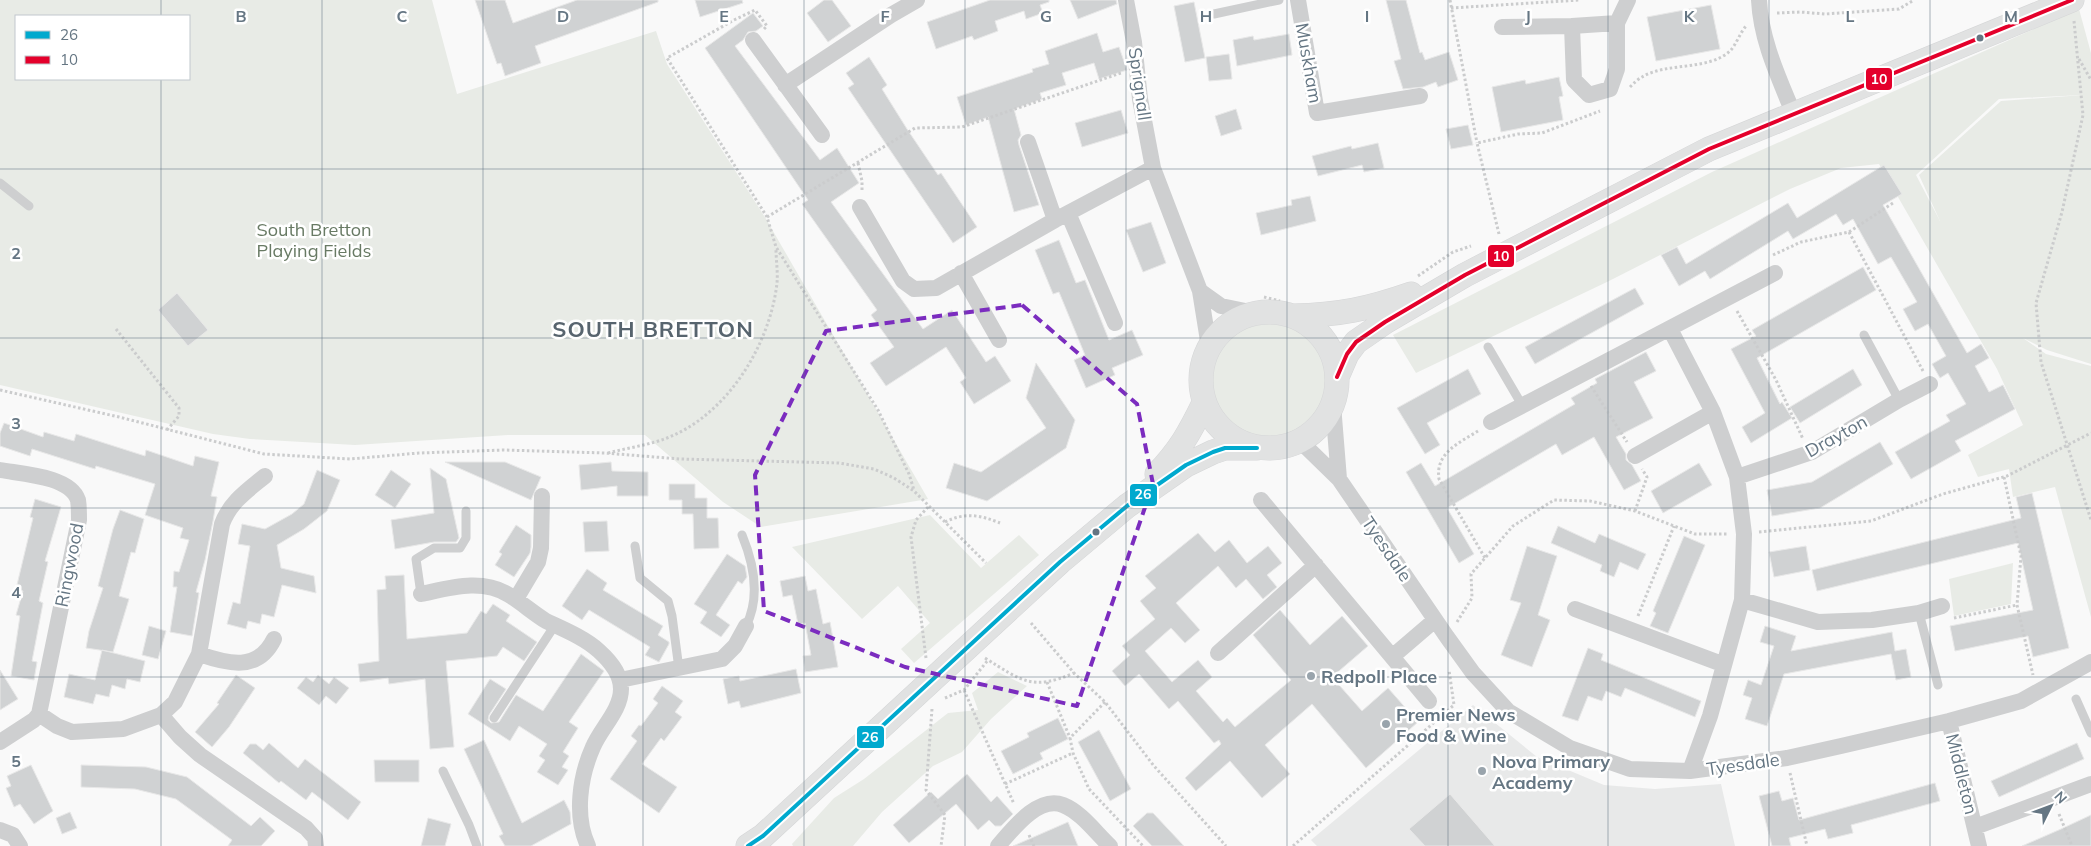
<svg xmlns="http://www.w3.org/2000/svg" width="2091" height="846" viewBox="0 0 2091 846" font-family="Mulish,sans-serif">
<rect width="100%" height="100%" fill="#f9f9f9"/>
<!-- built -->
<path fill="#e8e9e9" d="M1473 705 1537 757 1604 785 1655 789 1721 784 1735 846H1317L1311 840Z"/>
<!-- green -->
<path fill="#e8ebe6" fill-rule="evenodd" d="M0 0H432L457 94 656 31 667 64 766 219 928 499 761 527 723 502 645 435H508L355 445 250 439 213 434 0 385ZM16 16H189V79H16Z
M2079 9 2091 53V364L2047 350 2023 338 2046 354 2091 366V617L2055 487 2013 497 2009 469 1978 477 1968 455 2023 425 1997 369 1879 164 1841 168 1790 189 1609 281 1416 373 1393 335 1712 172ZM2083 95 2001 101 1919 175 1940 221 1916 175 1999 99Z
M1201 380a68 68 0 1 1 136 0a68 68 0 1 1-136 0Z
M930 515 981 568 1019 535 1039 555 914 663 901 649 930 623 898 586 862 619 792 547Z
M2013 563 2011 604 1954 616 1949 579Z
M998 672 1027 686 991 719 962 752 933 766 882 812 853 846H793L792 844 834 798 864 779 948 713 978 710 972 693Z"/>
<!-- building -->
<path fill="#d0d2d3" stroke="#e8e8e8" d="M475 0H505L513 23 577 0H658V2L535 46 541 63 505 76 501 63 497 64Z
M695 0H742L743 3 700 17Z
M824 0H832L851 26 828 42 807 13Z
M990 0H1049V2L1040 5 1043 13 1026 19 1024 11 995 21 998 31 974 40 972 36 936 49 927 22Z
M1070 0H1116L1117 4 1078 19Z
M1386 0H1406L1420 53 1422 52 1425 60 1449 52 1458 80 1438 87 1436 82 1423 87 1403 89 1394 61 1401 59Z
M1194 2 1205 58 1185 62 1174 6Z
M1711 5 1720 49 1656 61 1647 17Z
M753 13 763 26 756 31 748 32 743 40 735 46 820 160 837 148 859 183 831 202 923 329 952 310 986 362 995 356 1011 381 974 404 960 382 966 378 946 347 886 386 870 363 894 347 871 315 877 310 802 204 808 200 705 48Z
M1097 33 1103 52 1119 47 1127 70 1099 79 1094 63 1062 73 1066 85 1040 93 1042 99 1014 109 1021 135 1018 140 1019 145 1039 205 1014 212 988 117 966 125 957 97 1033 72 1032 69 1049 64 1045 51Z
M1289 34 1292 55 1237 66 1233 40 1253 36 1254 40Z
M1229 54 1232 79 1209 81 1206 57Z
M869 57 887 85 882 89 907 129 938 175 941 173 977 227 953 243 848 88 854 84 846 73Z
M1559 77 1563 96 1559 97 1563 120 1501 132 1492 87 1525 80 1526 84Z
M1236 109 1242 129 1221 136 1215 116Z
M1121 110 1128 133 1082 147 1075 123Z
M1468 125 1473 145 1451 149 1446 129Z
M1378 143 1384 168 1364 172 1362 165 1318 176 1312 156 1351 146 1352 149Z
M1884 165 1902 194 1883 205 1967 353 1981 344 1989 358 1975 366 1989 392 2003 385 2015 409 1955 441 1961 451 1911 479 1895 452 1950 421 1946 415 1966 404 1948 373 1940 378 1932 364 1946 356 1928 324 1915 331 1903 309 1917 302 1891 257 1878 264 1853 219 1843 225 1836 214 1793 239 1788 231 1710 279 1705 271 1679 286 1661 255 1677 247 1686 264 1788 203 1797 218Z
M1310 196 1316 221 1261 235 1256 213 1292 205 1291 200Z
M1151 222 1166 263 1143 272 1126 230Z
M1059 240 1076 283 1085 280 1109 340 1132 330 1143 355 1112 368 1115 375 1086 388 1074 360 1085 355 1059 292 1053 294 1035 250Z
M1863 267 1876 290 1757 358 1780 404 1782 402 1792 418 1751 443 1742 427 1765 413 1731 349 1756 336 1752 330Z
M1635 288 1644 304 1535 364 1525 347Z
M177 293 208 330 188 346 158 310Z
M1646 352 1656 371 1634 382 1653 418 1616 437 1626 454V460L1632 465 1641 481 1624 490 1594 437 1562 455 1556 444 1447 508 1474 554 1459 563 1406 472 1421 463 1435 486 1575 404 1571 398 1597 383 1595 379Z
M1036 363 1075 420 1066 448 987 501 946 488 954 463 981 472 1046 428 1026 398Z
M1468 369 1481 394 1427 423 1440 445 1425 454 1397 408Z
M1853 369 1862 385 1800 423 1790 407Z
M4 423 43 437 44 432 74 441 76 434 145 456 146 450 193 466 195 456 219 462 211 496 217 497 213 521 205 560 196 592 199 593 192 636 170 632 177 587H173L174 571 179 572 189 540 180 538 183 528 145 515 155 484 96 466 95 469 32 449 30 456 0 446V433Z
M1880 442 1893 464 1820 508 1772 516 1767 490 1812 482Z
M445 462H505L541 477 531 500Z
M611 462 612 471 648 472V496H617V486L581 490 579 465Z
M1699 463 1712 485 1663 513 1651 491Z
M430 468 446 479 459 538 456 542H434L395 549 391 520 434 513Z
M317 470 340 480 327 511 304 529 277 545 281 568 314 576 316 593 282 585 274 617 262 614 260 624 248 621 246 629 227 624 233 602 240 604 250 546 238 544 242 524 265 529 292 514 304 504Z
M391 470 411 484 395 508 375 495Z
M669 484H695V498H707V518H718L719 548 694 549 693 514H682V500H669Z
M2032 493 2069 648 2033 657 2028 636 1955 651 1950 626 2033 610 2018 543 1817 591 1812 570 2021 518 2016 497Z
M35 499 61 507 45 561 48 562 39 601 43 603 32 661 37 662 34 680 11 676 20 616 16 615 23 591 16 589 33 518 30 517Z
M120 510 144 519 135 553 131 552 119 596 129 599 113 652 86 648 89 631 103 588 98 586 113 529Z
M607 521 609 551 585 552 583 522Z
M516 525 531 535V547L530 553 514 577 495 565 502 554 499 552Z
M1558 526 1595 543 1599 534 1646 554 1638 570 1620 562 1614 577 1600 571 1602 565 1551 543Z
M1198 533 1215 552 1229 540 1247 563 1268 546 1282 563 1267 575 1277 587 1263 599 1246 579 1236 588 1218 566 1176 603 1200 630 1185 643 1171 628 1145 651 1172 682 1198 660 1212 677 1196 691 1223 722 1227 718 1235 727 1291 680 1253 635 1280 610 1310 645 1342 616 1368 646 1332 677 1362 711 1388 688 1418 722 1366 768 1312 704 1265 745 1290 774 1262 798 1230 761 1196 791 1185 778 1221 744 1219 740 1214 743 1178 701 1169 709 1139 674 1125 686 1112 671 1130 655 1122 646 1155 619 1140 601 1156 588 1145 576Z
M1684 536 1705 545 1668 633 1650 626 1656 613 1653 611Z
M1527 546 1557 556 1538 615 1550 620 1532 667 1501 655 1521 603 1510 600Z
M1806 546 1810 570 1774 577 1769 552Z
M727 554 745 566 747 577 742 584 738 581 716 615 730 625 721 637 700 623 707 612 694 604Z
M587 569 607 583 603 590 663 626 658 635 669 642V644L659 662 645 655 650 647 589 610 582 620 562 606Z
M404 575 407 639 467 633 481 611 486 614 493 604 510 615 506 621 537 642 524 661 503 647 497 656 446 661 454 747 430 749 425 679 389 684 388 678 360 682 358 664 379 661 377 590 386 589 385 576Z
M805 576 808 591 816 589 823 624 830 622 838 667 805 672 803 656 811 655 805 623 798 624 792 595 783 597 780 581Z
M149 626 166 631 158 659 142 655Z
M1765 626 1796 636 1791 651 1892 632 1895 651 1906 649 1911 677 1896 680 1891 654 1784 674 1767 726 1745 719 1752 698 1743 695 1748 680 1761 685 1774 646 1760 642Z
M1588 648 1603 654 1601 660 1701 701 1695 717 1625 688 1621 697 1606 691 1602 701 1588 696 1578 721 1562 716Z
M102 650 145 661 140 682 127 679 125 689 112 685 109 697 96 694 93 704 64 697 69 674 95 680Z
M581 654 604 671 569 722 578 728 563 752 569 756 562 767 568 770 558 785 537 772 545 760 539 756 547 744 519 726 510 741 468 714 490 679 506 689 489 715 488 720 491 723 499 722 516 695 543 711Z
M796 669 801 693 741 708 739 701 728 704 723 679 739 676 740 681Z
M0 670 18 699 0 710Z
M236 675 255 688 229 727 212 747 195 732 219 704 217 703Z
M318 675 329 684 334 677 349 688 336 704 326 696 319 705 297 688 306 677 313 682Z
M662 686 683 701 675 712 682 717 664 741 661 738 642 764 677 787 659 813 610 779 637 741 631 736 639 725 641 726 658 703 653 699Z
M1058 718 1068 739 1040 753 1043 759 1013 774 1001 751 1029 737 1027 733Z
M1099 730 1131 789 1110 801 1078 742Z
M484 740 522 823 564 800 570 812 571 824 531 846H505L499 836 503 834 464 749Z
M269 743 298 768 305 759 361 802 348 820 312 792 306 800 281 781 279 783 243 753 250 744H256L263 750Z
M2077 743 2084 759 1999 797 1991 781Z
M374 760H419V782H375Z
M31 765 53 811 34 824 20 804 14 807 6 788 11 786 7 776Z
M81 765 146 767 187 777 251 826 260 817 275 831 261 846H228L232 840 176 799 135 789 81 787Z
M967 774 991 802 997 796 1013 814 1001 826H995L989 820 978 830 956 804 909 843 893 825 931 792 938 799Z
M1935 783 1940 801 1851 825 1853 833 1828 839 1825 829 1789 838 1791 846H1772L1759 796 1779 791 1782 801 1793 798 1799 820Z
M1450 794 1495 846H1425L1409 829Z
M70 812 77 828 62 834 56 818Z
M1147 813H1153L1184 846H1152L1133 826Z
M2091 815V846H2022L2061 829Z
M428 818 451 824 445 846H421Z
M1068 822 1078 846H1013Z"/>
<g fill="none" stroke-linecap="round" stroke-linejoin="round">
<defs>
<path id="secondary" d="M1201 380a68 68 0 1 1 136 0a68 68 0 1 1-136 0Z
M1293 316C1339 315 1368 309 1411 294
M1337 377 1347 354 1356 342 1385 322 1465 275 1709 149 2072 0
M1157 474C1180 450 1190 432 1204 403
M748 846 763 836 1060 562 1127 506 1186 465 1213 452 1225 448H1257"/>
</defs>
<!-- secondary casing -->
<use href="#secondary" stroke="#d5d6d7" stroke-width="25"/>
<!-- path -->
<path stroke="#cbcccd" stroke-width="3" stroke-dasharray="2.5 2.5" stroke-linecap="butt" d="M1450 0 1477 143
M1451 8 1580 0
M1777 13 1800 12 1825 14 1899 9 1914 0
M2074 21 2083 115 2062 212 2036 303 2041 362 2091 520
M764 29 767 26 755 10 734 20 667 58 767 217 776 247 878 410 909 474 914 490
M2079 59 2091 80
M1630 87C1634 83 1638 79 1642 77 1667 62 1708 71 1730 51 1736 45 1740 33 1746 26
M858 163 862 181V192
M767 217 915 128 962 127 1121 73
M1849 232 1923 371
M1499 234 1477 143 1518 134 1542 133 1600 111
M1773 255 1801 242 1849 232 1893 203
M1418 276 1453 252 1471 246
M1264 297 1280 301
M1737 311 1776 380 1803 439
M116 329 179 408V416L167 430
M1591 386 1627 442
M0 390 119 417 264 454 350 459 419 453 504 450 605 453 680 459 839 463 874 469 894 478 914 491 986 563
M1478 431C1459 443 1435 453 1439 479L1485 558
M608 453C627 448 649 445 667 438 727 415 770 345 777 283 778 272 776 260 776 249
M2004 477 2021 556 2017 605 2033 675
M1635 511 1647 477 1642 469
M945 522C965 512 980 515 1000 523
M1759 532 1871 521 1943 494 2007 476 2091 433
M1638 616 1674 526
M1954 618 2017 605
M1457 622 1472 598 1471 574 1513 526 1554 500 1590 501 1635 511 1695 534H1728
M1031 623 1074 673 1105 702 1154 766 1226 846
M926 658 911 537 916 520 929 506
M985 658C1022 681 1032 691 1074 673
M1047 682 1070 738
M964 690 1014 804
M945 698 964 690 988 660
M1105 702 1070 738 1073 753 1089 789 1143 846
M932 709 926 790 945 815 941 846
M1790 773 1807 846
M1005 784 1073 753
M2059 814 2072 846
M1029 835 1034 846
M1293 846 1454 705 1449 670"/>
<!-- lane -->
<path stroke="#cecfd0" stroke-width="9" d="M1214 14 1279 0
M0 183 29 206
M1864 335 1899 400
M1488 347 1522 405
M742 535C754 564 760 598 746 626
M635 546 640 578 668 601 672 616 679 669
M421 594 416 559 434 548H460L466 538V511
M1919 613 1938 685
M2076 699 2091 733
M494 718 555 625
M443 771 469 825 477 846"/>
<!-- street -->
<path stroke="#cecfd0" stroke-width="16" d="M1126 0 1134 42 1140 99 1153 168 1200 291 1209 347
M1298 0 1317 113 1420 96
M1759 0C1761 41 1779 78 1794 115
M1617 23 1572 26 1574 80 1589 95 1610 89 1617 69V23L1628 0
M1502 27 1572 26
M753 40 822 135
M785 85 891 15 917 0
M1028 142 1055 220
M860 207 903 281 914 289 936 288 1055 220 1153 168
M1068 213 1115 323
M961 273 999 340
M1200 291 1221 306 1255 313
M1670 329 1713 412 1737 477 1744 534 1742 600 1710 716 1690 771
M1333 405 1339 479
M1491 422 1775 273
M1300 441 1339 479 1447 637 1473 673 1508 711 1570 748 1630 769 1690 771 1787 758 1841 746 1949 721 2021 701 2091 662
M1635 456 1713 412
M0 470C22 474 70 476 78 500 79 506 79 514 79 520L39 714 34 720 0 742
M1737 477 1812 452 1899 400 1930 384
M1261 500 1429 701
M421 594C450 588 482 578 509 595 522 603 533 613 546 621 563 629 585 638 599 651 609 660 621 674 621 689 621 710 601 728 593 747 580 776 574 816 588 846
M516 599 538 562 541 548 542 496
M1742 600 1818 622 1872 620 1919 613 1942 606
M1575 609 1722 664
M1218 653 1316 565
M199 654C228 664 258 672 274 639
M1393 656 1435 620
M620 680 722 659 735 646 746 626
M39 714 57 726 72 732 123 729 161 715 175 702 199 654 222 524C230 502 248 490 265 476
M161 715 180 737 200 755 306 828 315 838 316 846
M1949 721 1979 846
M1975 827 2091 784
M0 830 13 835 20 846
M998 846C1012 830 1038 795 1063 805 1081 812 1096 833 1110 846"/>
<!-- secondary -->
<use href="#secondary" stroke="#e1e2e2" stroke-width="24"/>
<defs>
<path id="bus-1" d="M748 846 763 836 1060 562 1127 506 1186 465 1213 452 1225 448H1257"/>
<path id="bus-2" d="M1337 377 1347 354 1356 342 1385 322 1465 275 1709 149 2072 0"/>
</defs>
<!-- bus-1 casing -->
<use href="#bus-1" stroke="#fff" stroke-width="8"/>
<!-- bus-2 casing -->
<use href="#bus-2" stroke="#fff" stroke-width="8"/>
<!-- bus-1 -->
<use href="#bus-1" stroke="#00a9ce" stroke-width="4"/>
<!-- bus-2 -->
<use href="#bus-2" stroke="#e4002b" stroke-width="4"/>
</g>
<!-- marked area -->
<path fill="none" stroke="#7b2cbf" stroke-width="4" stroke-dasharray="10 6" stroke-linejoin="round" d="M1022 305 1137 404 1153 484 1077 706 905 667 764 611 755 475 826 331Z"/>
<!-- grid -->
<path fill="none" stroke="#657683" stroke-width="1" stroke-opacity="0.55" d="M161 0V16M322 0V846M483 0V846M643 0V846M804 0V846M965 0V846M1126 0V846M1287 0V846M1448 0V846M1608 0V846M1769 0V846M1930 0V846M161 79V846M0 169H2091M0 338H2091M0 508H2091M0 677H2091"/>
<!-- markers -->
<g fill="#657683" stroke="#fff" stroke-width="2">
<circle cx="1980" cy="38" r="4.5"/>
<circle cx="1096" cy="532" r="4.5"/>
</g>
<g fill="#99a4ac" stroke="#fff" stroke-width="2">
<circle cx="1311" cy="676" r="5"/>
<circle cx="1386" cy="724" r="5"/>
<circle cx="1482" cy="771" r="5"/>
</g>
<g text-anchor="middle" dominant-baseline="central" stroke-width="5" stroke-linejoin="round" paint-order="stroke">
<!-- street labels -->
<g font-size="18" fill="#657683" stroke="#fff">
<text transform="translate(1309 63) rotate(80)">Muskham</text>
<text transform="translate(1140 84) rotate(82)">Sprignall</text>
<text transform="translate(1836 436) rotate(-29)">Drayton</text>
<text transform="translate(1387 549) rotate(56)">Tyesdale</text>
<text transform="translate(69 565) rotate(-79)">Ringwood</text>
<text transform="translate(1743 764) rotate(-8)">Tyesdale</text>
<text transform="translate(1962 774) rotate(76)">Middleton</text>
</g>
<!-- park labels -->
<g font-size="18" fill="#687a64" stroke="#fff">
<text x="314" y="229">South Bretton<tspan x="314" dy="21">Playing Fields</tspan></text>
</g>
<!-- poi labels -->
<g font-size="18" font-weight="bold" fill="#657683" stroke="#fff" text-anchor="start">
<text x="1321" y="676">Redpoll Place</text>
<text x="1396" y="714">Premier News<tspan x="1396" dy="21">Food &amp; Wine</tspan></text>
<text x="1492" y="761">Nova Primary<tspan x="1492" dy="21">Academy</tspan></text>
</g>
<!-- district labels -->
<g font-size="22" font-weight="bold" letter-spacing="1" fill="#57646e" stroke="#fff">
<text x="653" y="329">SOUTH BRETTON</text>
</g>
</g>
<g font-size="16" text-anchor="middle" font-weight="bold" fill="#657683" stroke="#fff" stroke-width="5" stroke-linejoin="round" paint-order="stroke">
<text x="241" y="22">B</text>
<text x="402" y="22">C</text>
<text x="563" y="22">D</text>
<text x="724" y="22">E</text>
<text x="885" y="22">F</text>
<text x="1046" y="22">G</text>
<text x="1206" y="22">H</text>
<text x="1367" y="22">I</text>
<text x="1528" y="22">J</text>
<text x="1689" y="22">K</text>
<text x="1850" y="22">L</text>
<text x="2011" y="22">M</text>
<text x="16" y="259">2</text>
<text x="16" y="429">3</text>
<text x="16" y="598">4</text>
<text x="16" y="767">5</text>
</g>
<g stroke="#fff" stroke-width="2">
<rect x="1865" y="67" width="28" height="24" rx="5" fill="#e4002b"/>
<rect x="1487" y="244" width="28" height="24" rx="5" fill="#e4002b"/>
<rect x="1129" y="483" width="29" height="24" rx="5" fill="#00a9ce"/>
<rect x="856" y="725" width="29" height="24" rx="5" fill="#00a9ce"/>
</g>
<g font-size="14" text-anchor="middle" font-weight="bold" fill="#fff">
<text x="1879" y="84">10</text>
<text x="1501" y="261">10</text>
<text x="1143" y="499">26</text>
<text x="870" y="742">26</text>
</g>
<!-- legend -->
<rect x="15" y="15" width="175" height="65" fill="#ffffff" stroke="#c1c8cd"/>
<rect x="25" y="31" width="25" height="8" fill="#00a9ce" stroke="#c1c8cd"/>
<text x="60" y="40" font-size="15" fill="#657683">26</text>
<rect x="25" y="56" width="25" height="8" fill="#e4002b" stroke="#c1c8cd"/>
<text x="60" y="65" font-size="15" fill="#657683">10</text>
<!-- north arrow -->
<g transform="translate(2051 806) rotate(48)" stroke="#ffffff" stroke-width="4" paint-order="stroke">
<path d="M0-4L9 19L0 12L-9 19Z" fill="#657683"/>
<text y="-8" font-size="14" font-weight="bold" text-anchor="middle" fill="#657683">N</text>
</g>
</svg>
